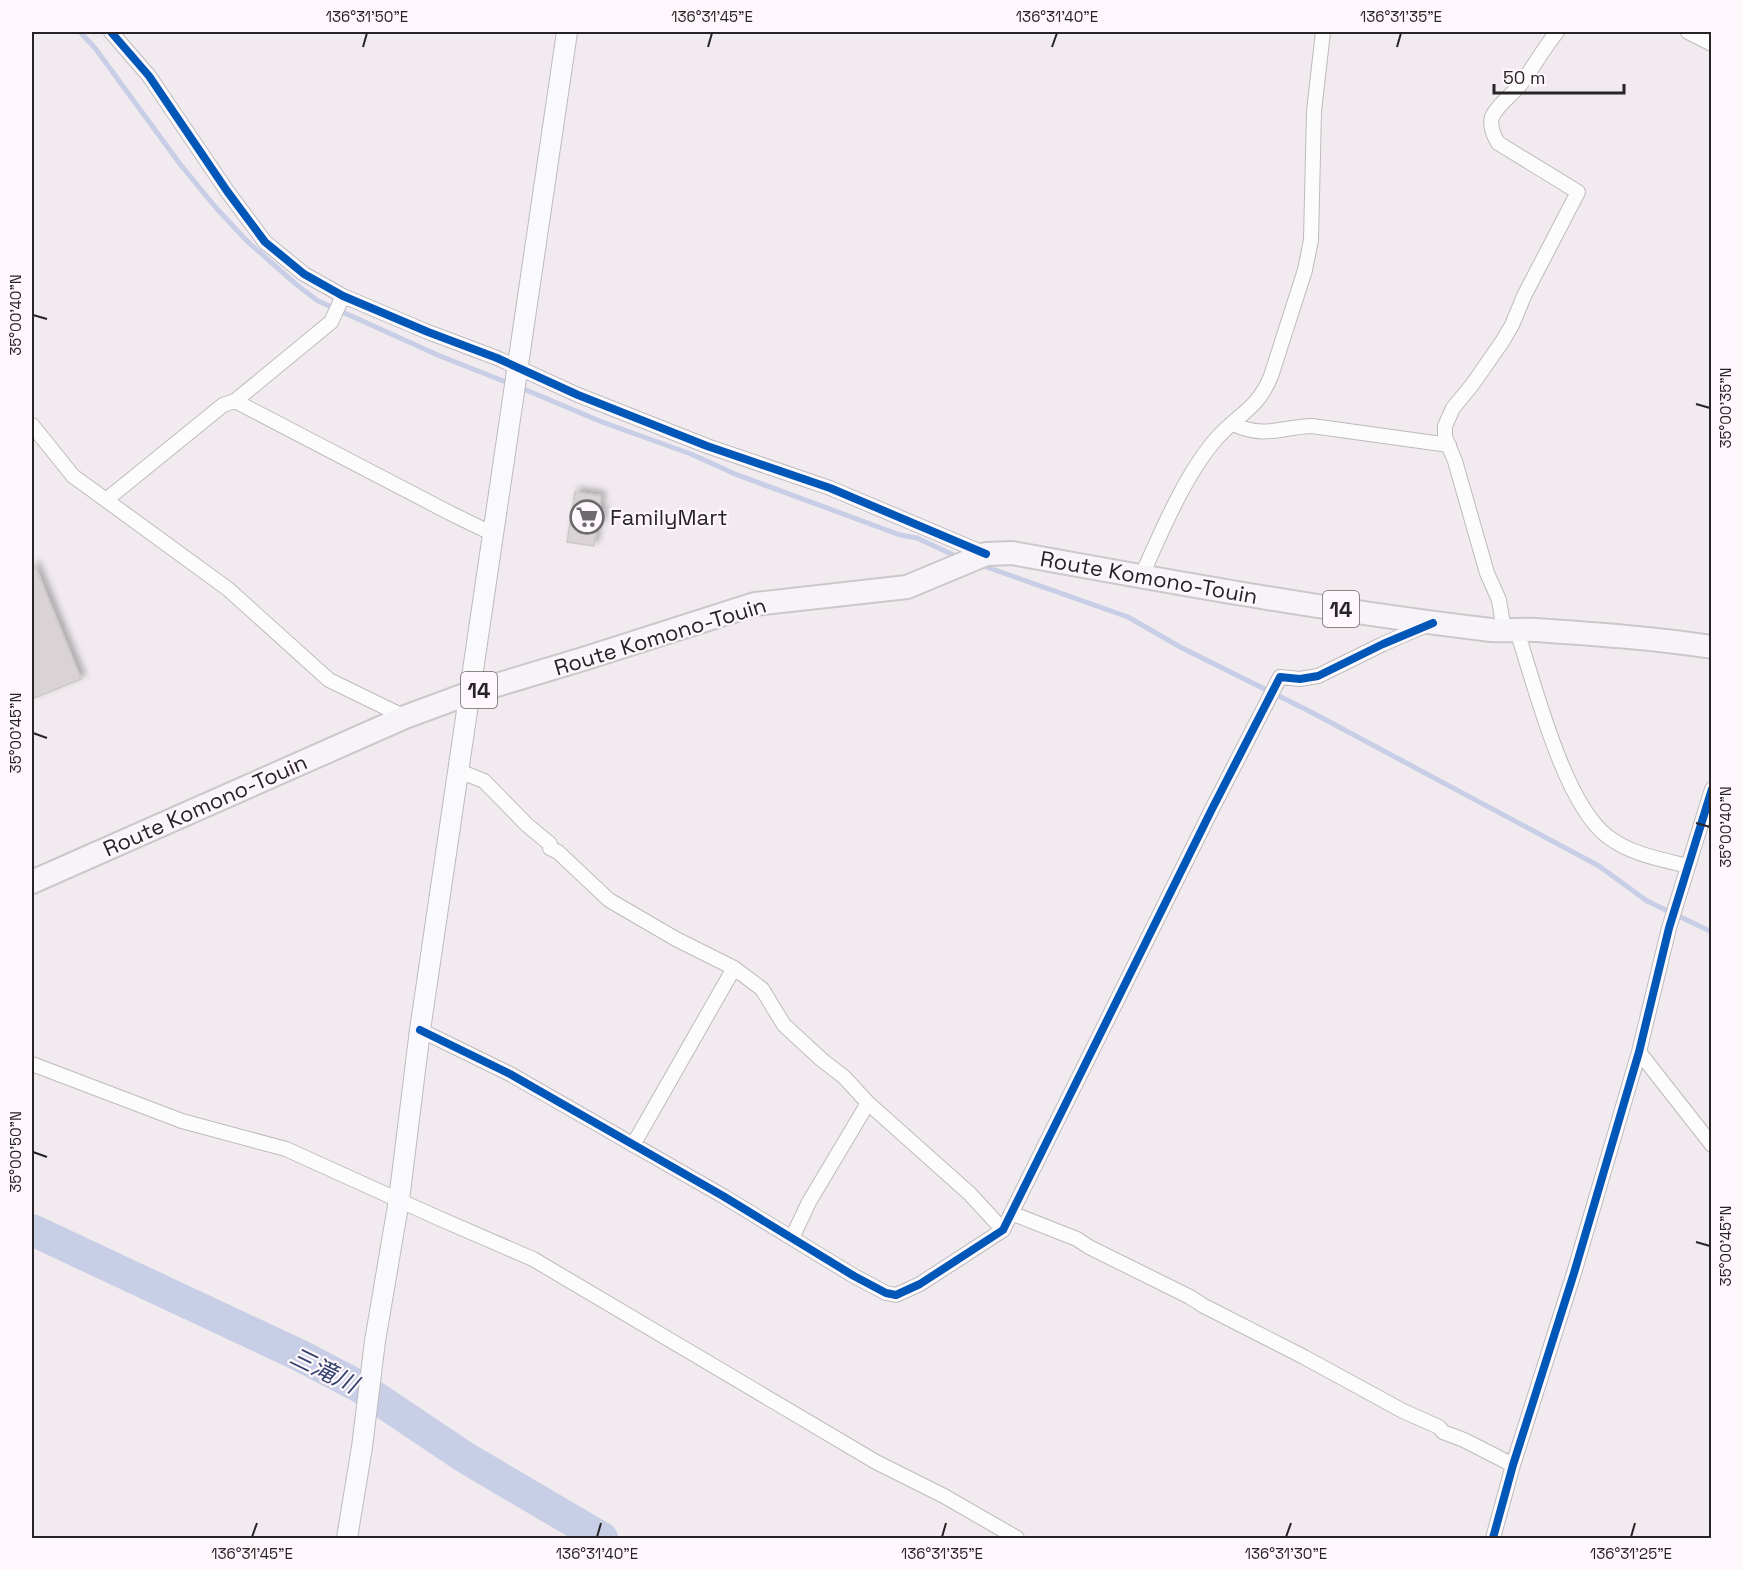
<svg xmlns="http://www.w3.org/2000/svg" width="1743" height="1570" viewBox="0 0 1743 1570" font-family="'Space Grotesk','Noto Sans JP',sans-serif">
<defs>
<filter id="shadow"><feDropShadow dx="4.5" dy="-4.5" stdDeviation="3" flood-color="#0004"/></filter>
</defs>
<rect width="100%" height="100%" fill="#f1ebef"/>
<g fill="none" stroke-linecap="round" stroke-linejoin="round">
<!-- stream -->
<path stroke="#c7cee5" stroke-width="5" d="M80 32 95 48 180 164 217 209 248 242 297 285 318 301 440 356 511 384
M519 387 602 422 691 454 735 474 900 535 917 538 958 557
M978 564 1128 617 1182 648 1311 712 1599 866 1647 901 1712 932"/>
<!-- river -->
<path stroke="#c7cee5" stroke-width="32" d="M32 1230 301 1356 360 1387 466 1458 602 1538"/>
</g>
<!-- building -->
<path fill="#d9d3d5" stroke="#ccc7c9" stroke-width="1.5" filter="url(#shadow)" d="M575 492 601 496 599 510H603L601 525 597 524 594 546 567 542Z
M35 566 81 679 32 699V568Z"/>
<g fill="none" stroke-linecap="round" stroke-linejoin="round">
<defs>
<path id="street" d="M111 32 149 76 227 191 265 242 304 274 343 296 428 332 497 358 578 395 707 446 830 488 986 554
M1688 32 1712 44
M235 401 450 513 493 534
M1233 424C1265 439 1281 427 1312 426L1449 445
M32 425 73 476 228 589 329 680 405 717
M106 500 223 405 235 401 331 322 343 296
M1141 577C1161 533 1185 474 1217 438 1238 414 1258 409 1271 376L1305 270 1311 240 1314 111 1323 32
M1516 628C1534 682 1563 802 1607 836 1630 854 1659 859 1688 866
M1504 630 1499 600 1487 573 1455 461 1445 437V426L1453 408 1472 385 1502 342 1512 325 1524 296 1578 192 1498 143C1494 136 1489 126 1492 117 1498 104 1511 96 1520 85 1533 68 1543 49 1557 32
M459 771 484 781 527 825 550 844V848L558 852 609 900 676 939 734 968 762 989 784 1025 822 1060 844 1077 868 1103 970 1194 1003 1230
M420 1030 510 1074 723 1196 854 1276 886 1293 896 1295 920 1284 1003 1230 1211 811 1280 677 1300 679 1318 676 1383 644 1429 624
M1639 1052 1712 1145
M32 1064 182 1121 286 1149 436 1217 533 1259 876 1462 944 1496 1017 1538
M633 1145 734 968
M1011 1213 1077 1239 1089 1247 1190 1297 1204 1306 1304 1357 1403 1411 1439 1427 1443 1432 1464 1440 1513 1465
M792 1238 809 1202 868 1103
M1493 1538 1513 1465 1574 1273 1639 1052 1669 928 1712 789"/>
<path id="secondary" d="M347 1538 362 1447 375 1341 399 1200 420 1030 567 32"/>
<path id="primary" d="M32 882 405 717 470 693 583 659 755 604 907 587 986 554 1012 553C1171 582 1330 611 1491 630 1505 631 1521 629 1536 630 1595 634 1653 638 1712 647"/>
</defs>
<!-- street casing -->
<use href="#street" stroke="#bebabd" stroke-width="16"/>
<!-- secondary casing -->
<use href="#secondary" stroke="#bebabd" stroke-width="22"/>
<!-- primary casing -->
<use href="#primary" stroke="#cbc8ca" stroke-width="26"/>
<!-- street -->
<use href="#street" stroke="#fdfcfd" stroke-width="14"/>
<!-- secondary -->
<use href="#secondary" stroke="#faf9fb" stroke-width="20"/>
<!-- primary -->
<use href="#primary" stroke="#f7f4f9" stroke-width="22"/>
<defs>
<path id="cycleway" d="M111 32 149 76 227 191 265 242 304 274 343 296 428 332 497 358 578 395 707 446 830 488 986 554
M420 1030 510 1074 723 1196 854 1276 886 1293 896 1295 920 1284 1003 1230 1211 811 1280 677 1300 679 1318 676 1383 644 1433 623
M1493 1538 1513 1465 1574 1273 1639 1052 1669 928 1712 789"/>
</defs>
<!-- cycleway casing -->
<use href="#cycleway" stroke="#fef7fc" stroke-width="11"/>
<!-- cycleway -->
<use href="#cycleway" stroke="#0057b8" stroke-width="8"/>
</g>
<!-- ticks -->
<path fill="none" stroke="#282326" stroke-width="2" d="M363 47 367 33M708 47 712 33M1052 47 1057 33M1397 47 1401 33M33 315 47 319M1696 404 1710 408M33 733 47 738M1696 823 1710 827M33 1152 47 1157M1696 1242 1710 1246M252 1537 257 1523M597 1537 601 1523M942 1537 946 1523M1286 1537 1291 1523M1631 1537 1635 1523"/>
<!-- icons -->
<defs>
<symbol id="supermarket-ring" viewBox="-11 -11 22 22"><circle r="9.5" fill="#fef7fc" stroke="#6e696c" stroke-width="1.5"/><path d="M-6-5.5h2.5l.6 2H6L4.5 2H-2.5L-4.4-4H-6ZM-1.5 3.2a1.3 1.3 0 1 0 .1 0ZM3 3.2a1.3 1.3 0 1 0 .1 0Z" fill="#6e696c"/></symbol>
</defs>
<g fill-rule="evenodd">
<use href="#supermarket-ring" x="568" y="498" width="38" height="38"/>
</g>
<g text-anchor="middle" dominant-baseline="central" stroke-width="4.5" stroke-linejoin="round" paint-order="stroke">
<!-- shield labels -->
<g fill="#fef7fc" stroke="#686366" stroke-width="1.5">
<rect x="1323" y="591" width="36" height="36" rx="4.5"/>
<rect x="461" y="672" width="36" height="36" rx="4.5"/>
</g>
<g font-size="21" font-weight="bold" fill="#282326">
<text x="1341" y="609">14</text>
<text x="479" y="690">14</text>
</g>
<!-- poi labels -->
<g font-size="22" fill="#282326" stroke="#fef7fc" text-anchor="start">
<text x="610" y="517">FamilyMart</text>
</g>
<!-- street labels -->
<g font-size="22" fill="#282326" stroke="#fef7fc">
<text transform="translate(1149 577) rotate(10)">Route Komono-Touin</text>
<text transform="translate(660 636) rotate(-17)">Route Komono-Touin</text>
<text transform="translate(205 805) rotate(-24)">Route Komono-Touin</text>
</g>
<!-- water labels -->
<g font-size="24" font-style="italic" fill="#364470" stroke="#fef7fc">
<text transform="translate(324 1370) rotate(26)">三滝川</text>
</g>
</g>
<!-- border -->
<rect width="1743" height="1570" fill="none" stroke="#fef7fc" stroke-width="66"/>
<!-- scale -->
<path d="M1494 84v9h130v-9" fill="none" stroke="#282326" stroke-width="3"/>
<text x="1503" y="84" font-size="18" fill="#282326" stroke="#fef7fc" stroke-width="4.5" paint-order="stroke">50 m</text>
<rect x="33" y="33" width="1677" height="1504" fill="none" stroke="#282326" stroke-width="2"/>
<g font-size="15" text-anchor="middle" fill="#282326">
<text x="367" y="22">136°31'50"E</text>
<text x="712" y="22">136°31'45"E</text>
<text x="1057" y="22">136°31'40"E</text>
<text x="1401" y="22">136°31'35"E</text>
<text transform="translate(16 315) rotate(-90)" y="5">35°00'40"N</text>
<text transform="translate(1726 408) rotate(-90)" y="5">35°00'35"N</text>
<text transform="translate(16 733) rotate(-90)" y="5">35°00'45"N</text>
<text transform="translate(1726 827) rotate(-90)" y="5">35°00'40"N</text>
<text transform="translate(16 1152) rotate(-90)" y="5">35°00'50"N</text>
<text transform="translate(1726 1246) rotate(-90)" y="5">35°00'45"N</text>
<text x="252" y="1559">136°31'45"E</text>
<text x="597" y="1559">136°31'40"E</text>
<text x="942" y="1559">136°31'35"E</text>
<text x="1286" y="1559">136°31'30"E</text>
<text x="1631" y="1559">136°31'25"E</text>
</g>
</svg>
